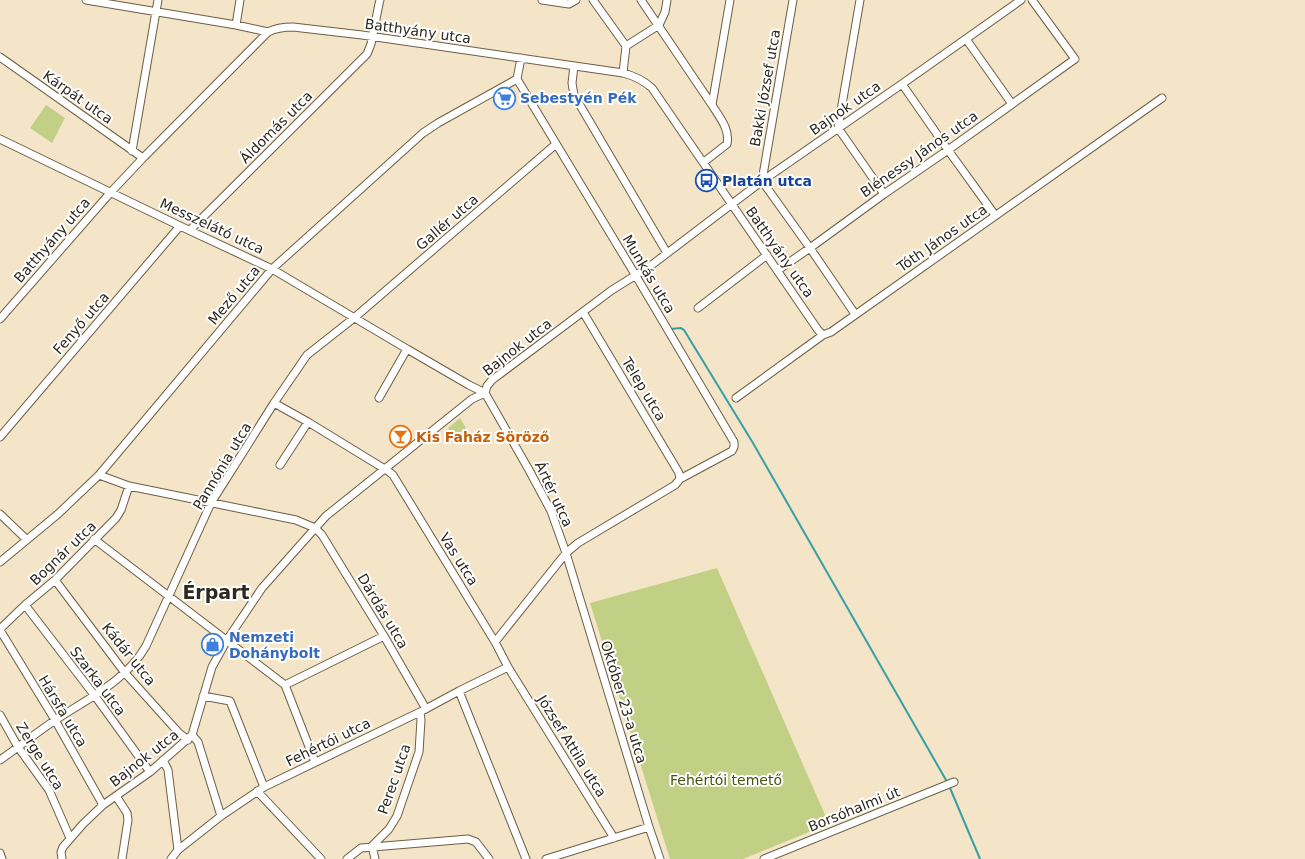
<svg xmlns="http://www.w3.org/2000/svg" width="1305" height="859" viewBox="0 0 1305 859" font-family="'DejaVu Sans',sans-serif">
<rect width="100%" height="100%" fill="#f4e5c9"/>
<!-- green -->
<path fill="#c1d085" d="M46 105 65 118 52 143 30 128Z
M460 418 466 428 454 437 448 428Z
M717 568 829 824 743 859H670L590 603Z"/>
<g fill="none" stroke-linecap="round" stroke-linejoin="round">
<!-- stream -->
<path stroke="#35a0a3" stroke-width="2" d="M670 329 681 328 684 330 753 443 946 780
M950 788 980 859"/>
<defs>
<path id="street" d="M86 0 236 25 268 32
M542 0 569 4 576 0
M593 0 626 46
M641 0 712 105
M793 0 762 181 810 248 855 314
M860 0 838 128 884 194
M236 25 240 0
M966 39 1012 104
M0 57 143 158
M574 66 572 83 574 95 667 253
M623 73 626 46 659 25 665 12 667 0
M902 84 948 150 995 215
M0 139 180 226 272 269 407 349
M132 151 158 0
M704 162 727 144C730 129 720 118 712 105L730 0
M190 230 367 54 371 44 379 4 380 0
M778 270 810 248 884 194 948 150 1075 59 1032 0
M698 308 767 255
M583 312 679 473 680 479
M0 319 111 192 143 158 268 32C276 28 283 27 293 27L362 35 623 73C635 76 643 80 652 88L818 330 823 335
M485 393 487 386 492 380 612 290 649 267 762 181 902 84 1021 0
M379 398 407 349 469 385 485 393 529 470 551 511 566 553 649 827 660 859
M736 398 823 335 831 332 1162 98
M274 403 308 422 388 471 393 475 495 642 508 667 614 838
M0 437 180 226
M280 465 308 422
M99 475 129 486 296 520 315 528 322 535 384 636 426 709
M0 514 26 539
M94 539 285 685 315 762
M0 562 58 514 99 475 272 269 423 133 438 123 517 79
M55 580 125 673 179 733 188 740
M25 605 95 696 150 772
M0 629 25 605 55 580 116 518 121 510 129 486
M0 630 55 720 103 805
M495 642 566 553 578 543 675 485 680 479 732 451 734 447V442L636 276 517 79 521 58
M285 685 384 636
M459 691 526 859
M203 696 230 701 264 787
M0 715 18 747 49 790 70 838
M192 735 198 742 221 816
M0 760C19 747 37 732 57 719 89 698 126 681 146 646L211 503 274 403 307 355 354 318 556 144
M163 760 168 770 178 850
M257 791 321 859
M116 796 127 813 128 820 122 859
M0 853 2 859
M62 859 61 852 63 847 83 824 103 805 150 772 192 735 212 667 227 640 262 588 326 516 472 399 485 393
M171 859 178 850 221 816 264 787 420 712 459 691 508 667
M347 859 361 848 468 839 476 842 489 859
M375 859 372 846 389 829 397 816 419 752 421 720 420 712
M546 859 649 827
M764 859 954 782"/>
</defs>
<!-- street casing -->
<use href="#street" stroke="#6b5e45" stroke-width="9"/>
<!-- street -->
<use href="#street" stroke="#fff" stroke-width="7"/>
</g>
<!-- icons -->
<defs>
<symbol id="supermarket-ring" viewBox="-11 -11 22 22"><circle r="9.5" fill="#fff" stroke="#3f7fe0" stroke-width="1.5"/><path d="M-6-5.5h2.5l.6 2H6L4.5 2H-2.5L-4.4-4H-6ZM-1.5 3.2a1.3 1.3 0 1 0 .1 0ZM3 3.2a1.3 1.3 0 1 0 .1 0Z" fill="#3f7fe0"/></symbol>
<symbol id="bus-ring" viewBox="-11 -11 22 22"><circle r="9.5" fill="#fff" stroke="#1a4fb4" stroke-width="1.5"/><path d="M-5-6H5V4H4V6H2V4H-2V6H-4V4H-5ZM-3.5-4V0h7V-4ZM-3.5 1.2v1.5H-2V1.2ZM2 1.2v1.5H3.5V1.2Z" fill="#1a4fb4"/></symbol>
<symbol id="bar-ring" viewBox="-11 -11 22 22"><circle r="9.5" fill="#fff" stroke="#e8710a" stroke-width="1.5"/><path d="M-6-5H6L.8 .8V4.5H3.5V6h-7V4.5H-.8V.8Z" fill="#e8710a"/></symbol>
<symbol id="shop-ring" viewBox="-11 -11 22 22"><circle r="9.5" fill="#fff" stroke="#3f7fe0" stroke-width="1.5"/><path d="M-5-2.5h2.3a2.7 3.5 0 0 1 5.4 0H5L5.5 6h-11ZM-1.5-2.5h3a1.5 2.3 0 0 0-3 0Z" fill="#3f7fe0"/></symbol>
</defs>
<g fill-rule="evenodd">
<use href="#supermarket-ring" x="492" y="86" width="25" height="25"/>
<use href="#bus-ring" x="694" y="168" width="25" height="25"/>
<use href="#bar-ring" x="388" y="424" width="25" height="25"/>
<use href="#shop-ring" x="200" y="632" width="25" height="25"/>
</g>
<g text-anchor="middle" dominant-baseline="central" stroke-width="4" stroke-linejoin="round" paint-order="stroke">
<!-- street labels -->
<g font-size="14" fill="#2d281d" stroke="#fff">
<text transform="translate(418 31) rotate(8)">Batthyány utca</text>
<text transform="translate(765 88) rotate(-80)">Bakki József utca</text>
<text transform="translate(78 97) rotate(35)">Kárpát utca</text>
<text transform="translate(845 108) rotate(-35)">Bajnok utca</text>
<text transform="translate(276 127) rotate(-45)">Áldomás utca</text>
<text transform="translate(919 154) rotate(-35)">Blénessy János utca</text>
<text transform="translate(447 222) rotate(-41)">Gallér utca</text>
<text transform="translate(212 226) rotate(25)">Messzelátó utca</text>
<text transform="translate(942 238) rotate(-35)">Tóth János utca</text>
<text transform="translate(52 240) rotate(-49)">Batthyány utca</text>
<text transform="translate(780 252) rotate(55)">Batthyány utca</text>
<text transform="translate(649 274) rotate(59)">Munkás utca</text>
<text transform="translate(234 295) rotate(-50)">Mező utca</text>
<text transform="translate(81 323) rotate(-49)">Fenyő utca</text>
<text transform="translate(517 347) rotate(-38)">Bajnok utca</text>
<text transform="translate(644 389) rotate(59)">Telep utca</text>
<text transform="translate(222 466) rotate(-59)">Pannónia utca</text>
<text transform="translate(554 494) rotate(65)">Ártér utca</text>
<text transform="translate(63 553) rotate(-44)">Bognár utca</text>
<text transform="translate(459 559) rotate(58)">Vas utca</text>
<text transform="translate(383 611) rotate(59)">Dárdás utca</text>
<text transform="translate(129 654) rotate(51)">Kádár utca</text>
<text transform="translate(98 681) rotate(53)">Szarka utca</text>
<text transform="translate(624 702) rotate(73)">Október 23-a utca</text>
<text transform="translate(63 711) rotate(59)">Hársfa utca</text>
<text transform="translate(328 742) rotate(-26)">Fehértói utca</text>
<text transform="translate(572 746) rotate(58)">József Attila utca</text>
<text transform="translate(40 756) rotate(58)">Zerge utca</text>
<text transform="translate(144 758) rotate(-38)">Bajnok utca</text>
<text transform="translate(394 779) rotate(-71)">Perec utca</text>
<text transform="translate(854 809) rotate(-22)">Borsóhalmi út</text>
</g>
<!-- shop labels -->
<g font-size="14" font-weight="bold" fill="#366cbe" stroke="#fff" text-anchor="start">
<text x="520" y="98">Sebestyén Pék</text>
<text x="229" y="637">Nemzeti<tspan x="229" dy="16">Dohánybolt</tspan></text>
</g>
<!-- transit labels -->
<g font-size="14" font-weight="bold" fill="#164399" stroke="#fff" text-anchor="start">
<text x="722" y="181">Platán utca</text>
</g>
<!-- food labels -->
<g font-size="14" font-weight="bold" fill="#c56008" stroke="#fff" text-anchor="start">
<text x="416" y="437">Kis Faház Söröző</text>
</g>
<!-- park labels -->
<g font-size="14" fill="#48530f" stroke="#fff">
<text x="726" y="780">Fehértói temető</text>
</g>
<!-- district labels -->
<g font-size="19" font-weight="bold" fill="#2d281d" stroke="#fff">
<text x="216" y="592">Érpart</text>
</g>
</g>
</svg>
